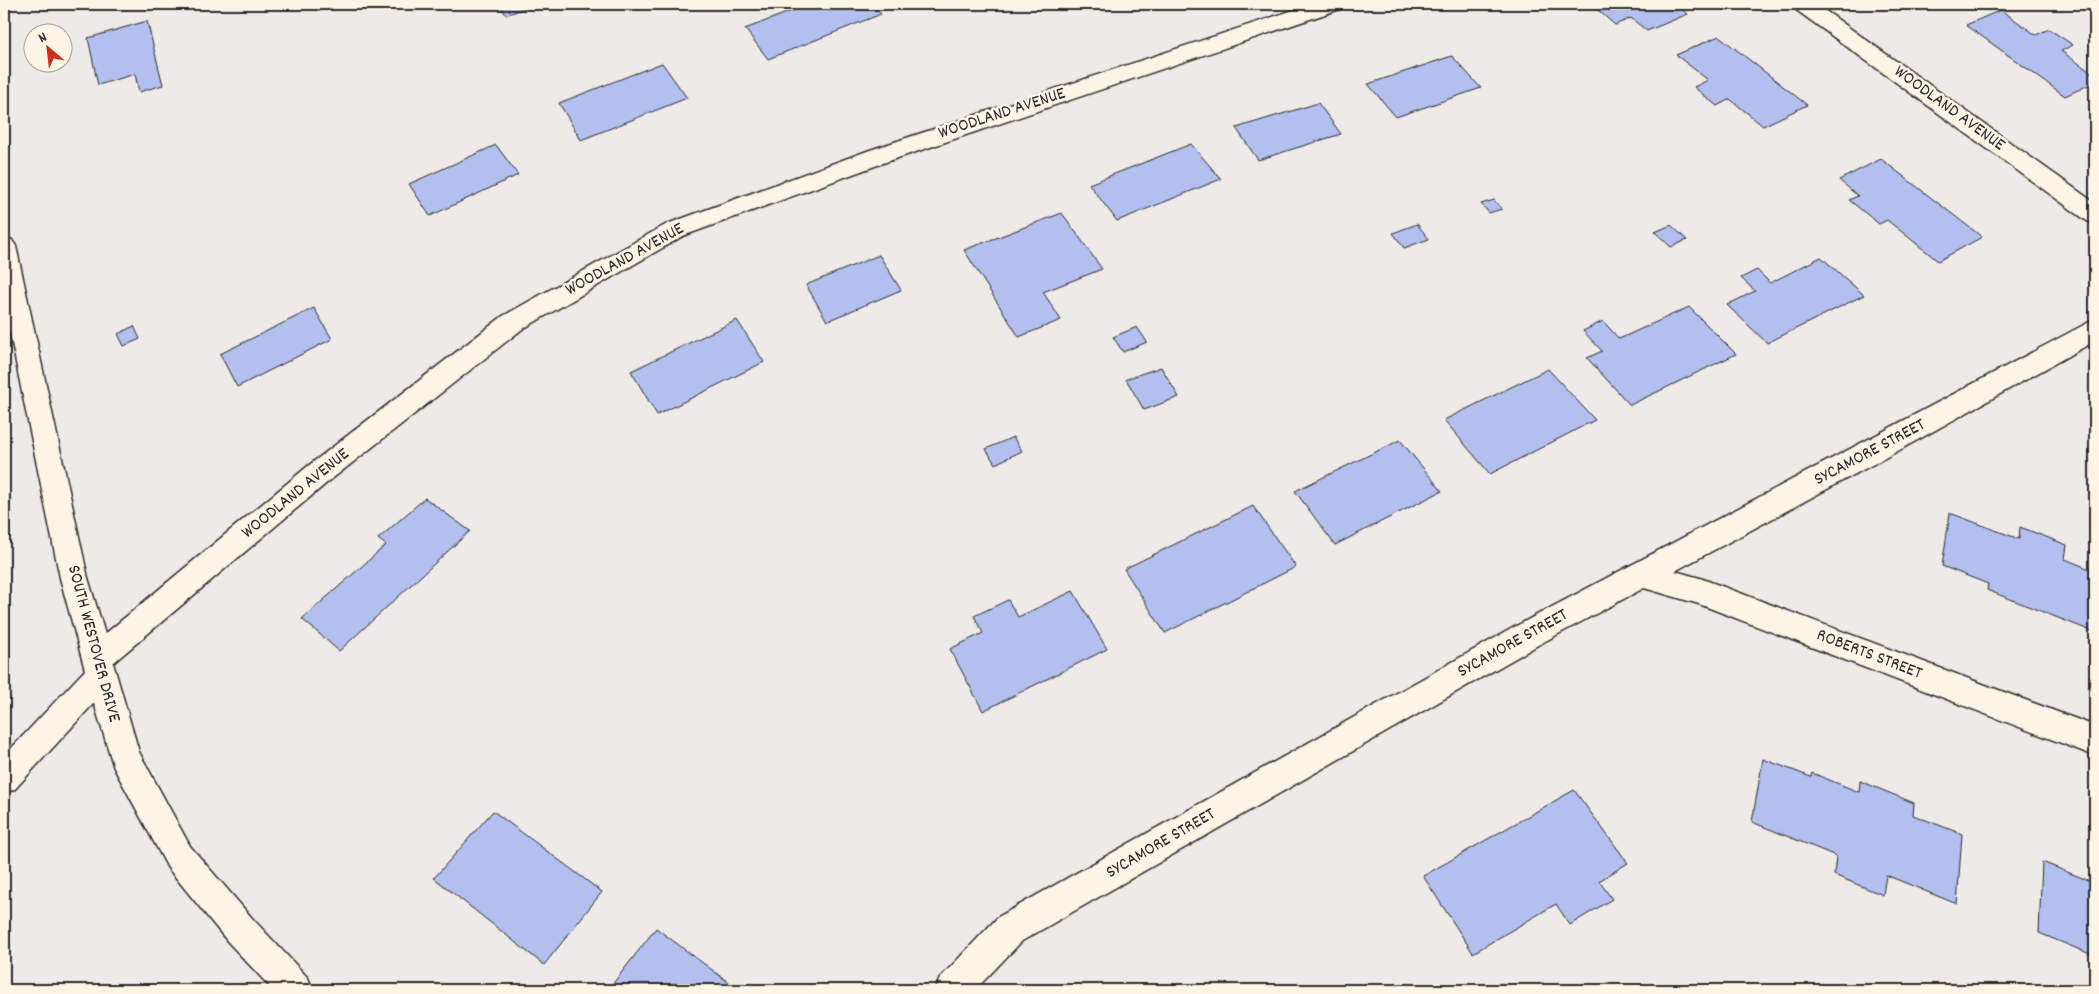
<svg xmlns="http://www.w3.org/2000/svg" width="2099" height="994" viewBox="0 0 2099 994" font-family="Dekko,sans-serif">
<rect width="100%" height="100%" fill="#edeae7"/>
<filter id="ink" filterUnits="userSpaceOnUse"><feTurbulence type="fractalNoise" baseFrequency=".02" numOctaves="2"/><feDisplacementMap in="SourceGraphic" scale="10" xChannelSelector="R" yChannelSelector="G"/><feConvolveMatrix kernelMatrix="1 2 1 2 8 2 1 2 1" color-interpolation-filters="sRGB"/></filter>
<g filter="url(#ink)">
<!-- building -->
<path fill="#b2bfef" stroke="#2b2b2b" d="M505 4H537L506 15 500 5Z
M797 4H872L881 14 768 59 745 29 797 9 794 5Z
M1572 4H1675L1688 14 1647 31 1631 18 1615 25 1591 4 1579 10Z
M2001 10 2036 35 2049 29 2073 45 2061 51 2095 75V82L2065 96 1966 25Z
M147 21 163 85 139 92 135 74 98 85 88 38Z
M1719 36 1807 105 1763 126 1730 99 1717 106 1694 87 1708 80 1676 55Z
M1452 56 1481 88 1396 117 1368 84Z
M662 63 687 98 581 140 559 103Z
M1318 103 1341 134 1258 160 1236 128Z
M1191 144 1221 179 1117 221 1089 184Z
M496 145 518 175 430 216 409 184Z
M1881 159 1982 237 1938 261 1887 220 1879 224 1849 200 1858 196 1839 180Z
M1494 200 1502 209 1489 213 1481 204Z
M1062 213 1102 269 1043 292 1061 320 1019 337 964 250Z
M1417 224 1429 239 1404 248 1393 233Z
M1671 225 1687 240 1671 247 1655 232Z
M879 255 901 290 827 321 806 285Z
M1821 257 1864 295 1767 343 1727 305 1755 291 1741 278 1757 270 1770 283Z
M1689 307 1736 354 1630 405 1587 358 1602 351 1583 331 1603 321 1619 339Z
M314 308 332 339 237 387 220 354Z
M737 320 764 362 657 415 631 371Z
M134 326 140 339 124 346 118 334Z
M1137 327 1147 342 1123 352 1113 337Z
M1161 367 1179 397 1144 410 1126 379Z
M1548 369 1595 420 1490 474 1444 420Z
M1013 437 1022 451 995 464 986 449Z
M1400 440 1442 491 1335 545 1295 491Z
M425 498 470 531 339 651 302 619 386 545 378 539Z
M1253 506 1296 567 1165 633 1124 569Z
M1950 513 2019 539 2020 527 2067 545 2065 559 2095 571 2094 632 1987 590 1988 584 1942 566Z
M1073 591 1107 649 983 711 950 649 983 633 974 616 1008 600 1018 617Z
M1763 759 1811 777 1812 773 1859 792 1860 781 1914 803 1913 815 1962 834 1957 904 1886 875 1883 895 1834 875 1836 856 1752 822Z
M1574 790 1628 863 1599 881 1612 899 1570 925 1556 904 1473 953 1423 876Z
M493 811 602 892 544 965 434 878Z
M2042 862 2095 883V956L2039 933Z
M656 928 739 990H608Z"/>
<g fill="none" stroke-linecap="round" stroke-linejoin="round">
<defs>
<path id="minor" d="M1312 4H1343L1340 9 886 162 683 236 521 330 328 482 113 663 139 752 190 846 252 918 308 978 313 990H273L228 942 168 868 114 768 94 703 15 789 4 793V756L85 670 60 578 4 304V237L12 240 16 246 88 578 105 634 308 466 503 316 667 224 870 150Z
M1792 4H1816L2095 203V224L2087 221 1795 9Z
M2095 319V341L1896 452 1675 571 1700 578 2095 726V756L1699 604 1644 588 1538 645 1022 941 975 990H935L940 978 998 917 1518 625Z"/>
</defs>
<!-- minor casing -->
<use href="#minor" stroke="#2b2b2b" stroke-width="3"/>
<!-- minor -->
<use href="#minor" fill="#fcf5e5" fill-rule="evenodd"/>
</g>
</g>
<g text-anchor="middle" dominant-baseline="central" stroke-width="5" stroke-linejoin="round" paint-order="stroke">
<!-- street labels -->
<g font-size="18" fill="#2b2b2b" stroke="#fcf5e5">
<text transform="translate(1949 109) rotate(36)">WOODLAND AVENUE</text>
<text transform="translate(1002 114) rotate(-18)">WOODLAND AVENUE</text>
<text transform="translate(625 260) rotate(-29)">WOODLAND AVENUE</text>
<text transform="translate(1870 453) rotate(-28)">SYCAMORE STREET</text>
<text transform="translate(296 494) rotate(-39)">WOODLAND AVENUE</text>
<text transform="translate(93 644) rotate(75)">SOUTH WESTOVER DRIVE</text>
<text transform="translate(1513 644) rotate(-29)">SYCAMORE STREET</text>
<text transform="translate(1869 655) rotate(21)">ROBERTS STREET</text>
<text transform="translate(1161 844) rotate(-30)">SYCAMORE STREET</text>
</g>
</g>
<!-- margin -->
<rect width="2099" height="994" fill="none" stroke="#fcf5e5" stroke-width="20"/>
<rect x="10" y="10" width="2079" height="974" fill="none" stroke="#2b2b2b" stroke-width="2" filter="url(#ink)"/>
<!-- north arrow -->
<g transform="translate(48 48) rotate(332)"><circle r="24" fill="#fcf5e5" stroke="#a8a49b"/>
<path d="M0-4L9 19L0 12L-9 19Z" fill="#c8321e"/>
<text y="-8" font-size="14" font-weight="bold" text-anchor="middle" fill="#2b2b2b">N</text>
</g>
</svg>
